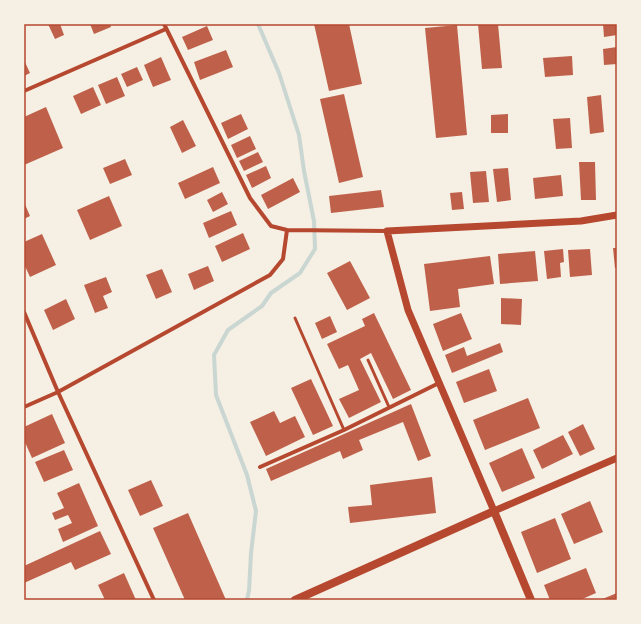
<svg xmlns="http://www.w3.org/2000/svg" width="641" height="624" viewBox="0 0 641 624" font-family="Overpass,sans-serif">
<rect width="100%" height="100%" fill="#f6efe4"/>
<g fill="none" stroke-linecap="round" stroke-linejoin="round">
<!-- stream -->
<path stroke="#c9d6d2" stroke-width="4" d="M247 600 249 591 251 553 256 511 247 475 216 395 214 355 228 330 262 306 271 293 300 273 315 249 314 221 304 171 299 135 279 73 258 24"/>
</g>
<!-- building -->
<path fill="#bf614a" d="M48 24H60L64 35 55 39Z
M90 24H110L111 27 94 34Z
M314 24H349L362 84 329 91Z
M478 24H498L502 68 482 69Z
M603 24H617V35L604 37Z
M457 25 467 135 436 138 425 28Z
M207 26 213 40 188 50 182 37Z
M617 47V64L604 65 603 49Z
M226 50 233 67 200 80 194 62Z
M572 56 573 75 545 77 543 58Z
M161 57 171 80 153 87 144 65Z
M24 60 30 73 24 76Z
M137 67 143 80 127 87 121 74Z
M117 77 125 96 106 104 98 85Z
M93 87 101 105 81 114 73 96Z
M344 94 363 177 339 183 320 99Z
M601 95 604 132 590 134 587 97Z
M46 107 63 148 24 165V117Z
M241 114 248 129 228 139 221 123Z
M508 114V133H491V115Z
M570 118 572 148 556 149 553 119Z
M183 120 196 146 182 153 170 127Z
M250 136 256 149 237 158 231 145Z
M258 152 263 162 244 171 239 161Z
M125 159 132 175 110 184 103 168Z
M579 162H595L596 200H581Z
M266 166 271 178 252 188 246 175Z
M213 167 220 183 185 199 178 183Z
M508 168 511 200 497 202 493 169Z
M486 171 489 202 473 203 470 172Z
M561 175 563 196 535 199 533 178Z
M293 178 300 192 268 209 261 195Z
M381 190 384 207 331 213 329 196Z
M222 192 228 204 213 212 207 200Z
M462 192 464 209 452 210 450 193Z
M109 196 122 226 90 240 77 210Z
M24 202 30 216 24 219Z
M231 211 237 225 209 238 203 223Z
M243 233 250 249 222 262 215 246Z
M42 234 56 265 30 277 24 264V242Z
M613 248H617V268H615Z
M563 249 564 262 560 263 561 277 547 279 544 251Z
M590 249 592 275 570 277 568 250Z
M535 251 538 281 500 284 498 254Z
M490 256 494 284 458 289 460 307 430 311 424 264Z
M350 261 370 298 347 310 327 273Z
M208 266 214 281 194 290 188 274Z
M162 269 172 292 156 299 146 275Z
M106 277 112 292 103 296 108 308 95 313 84 285Z
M501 298 522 299 521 325 501 324Z
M66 299 75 319 53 330 44 310Z
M374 313 411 390 393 399 371 353 360 359 381 402 349 418 339 399 359 390 348 365 339 369 327 344 365 326 362 319Z
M461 313 472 339 443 351 433 324Z
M330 316 337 332 322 339 315 323Z
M500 343 503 352 452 373 445 355 464 347 467 356Z
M489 369 497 391 464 403 456 382Z
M311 379 333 426 313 435 291 388Z
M528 398 540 428 485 450 473 420Z
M411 404 431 456 418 461 403 422 359 440 363 450 343 459 340 451 271 481 266 469Z
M274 411 280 423 295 416 305 437 266 456 250 422Z
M52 414 65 443 32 458 24 440V427Z
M583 424 595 449 580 456 568 432Z
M563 435 573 454 542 469 533 450Z
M522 448 535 478 502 492 489 463Z
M64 450 73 470 44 482 35 462Z
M432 477 436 513 350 523 348 507 372 505 370 485Z
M151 480 163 506 140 516 128 490Z
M79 483 98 526 63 542 58 529 72 523 68 515 55 520 52 513 64 508 57 493Z
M590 501 603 532 574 544 561 514Z
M188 513 226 600H185L153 528Z
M555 518 571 559 537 573 521 532Z
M100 531 111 554 75 570 71 562 24 583V566Z
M586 568 596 593 580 600H550L544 585Z
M124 573 136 600H105L98 585Z
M617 593V600H600Z"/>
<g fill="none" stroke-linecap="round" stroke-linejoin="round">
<!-- service -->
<path stroke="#b5482f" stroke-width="3" d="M295 318 344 430
M368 360 389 407"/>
<!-- minor -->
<path stroke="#b5482f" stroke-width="4" d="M164 24 250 198 271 226 287 230 387 231
M24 91 166 29
M24 312 58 392 154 600
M24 407 58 392 270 275 283 259 287 230
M260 467 344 430 439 383"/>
<!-- tertiary -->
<path stroke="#b5482f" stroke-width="7" d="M617 215 581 221 387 231 408 310 494 511 617 458"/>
<!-- secondary -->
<path stroke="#b5482f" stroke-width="8" d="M295 600 494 511 531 600"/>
</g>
<!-- border -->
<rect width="641" height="624" fill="none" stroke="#f6efe4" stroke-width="50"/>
<rect x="25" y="25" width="591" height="574" fill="none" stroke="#b5482f" stroke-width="1.5"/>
</svg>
